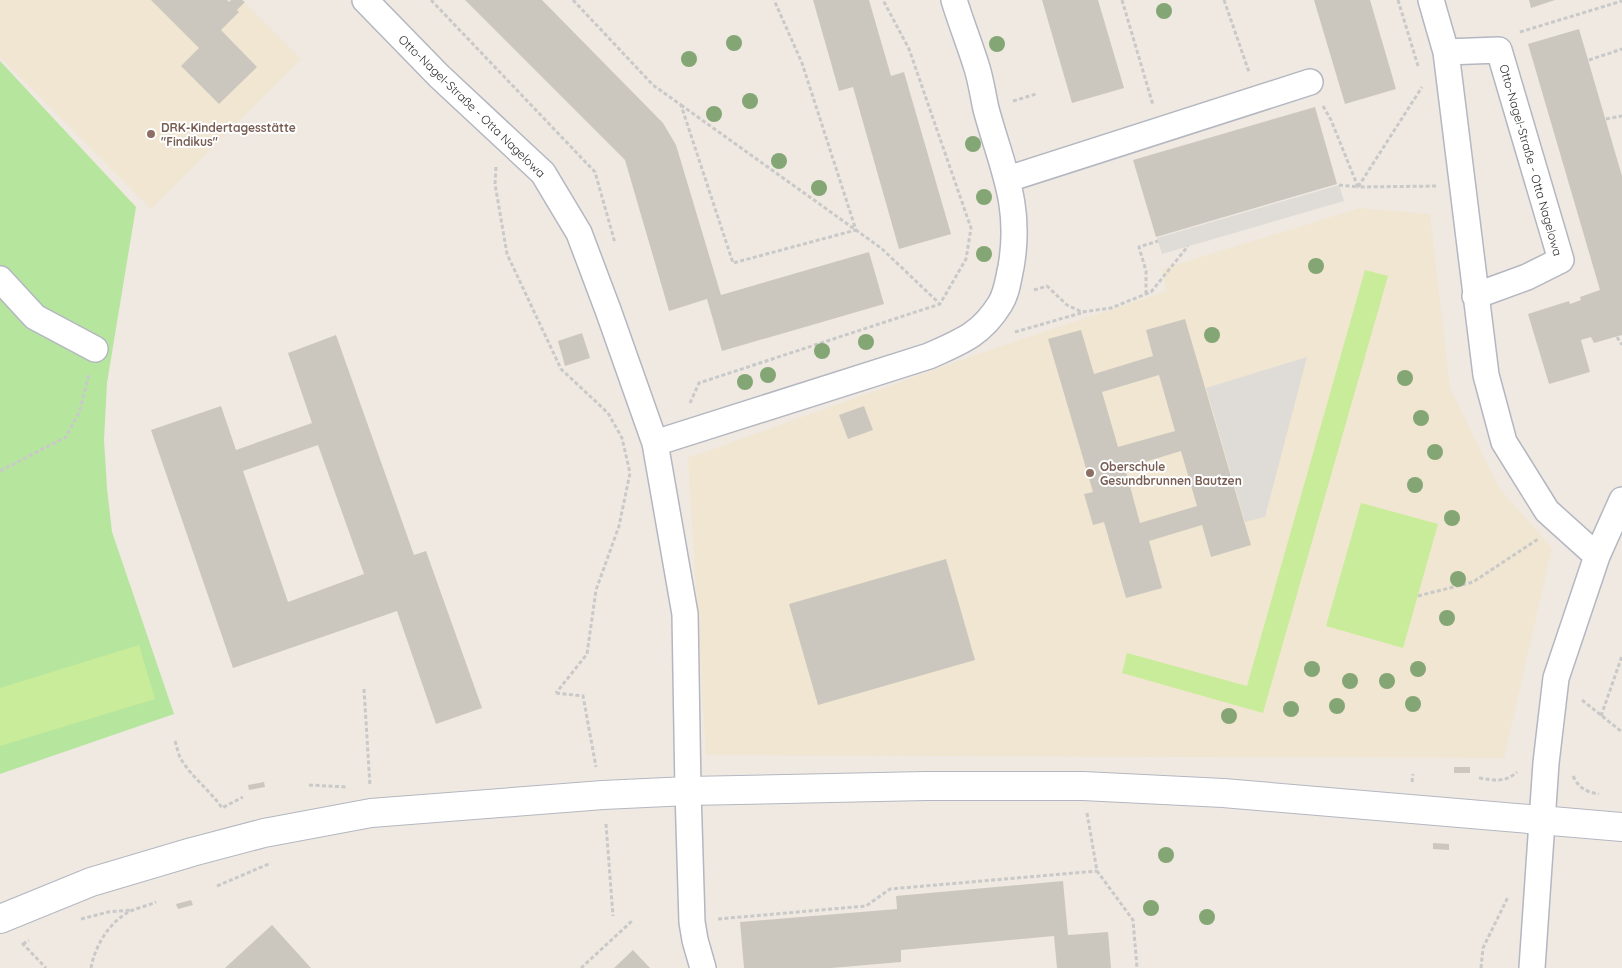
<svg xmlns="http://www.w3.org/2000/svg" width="1622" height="968" viewBox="0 0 1622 968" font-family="Quicksand,sans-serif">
<rect width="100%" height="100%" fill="#efe9e1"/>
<!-- education -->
<path fill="#f0e6d1" d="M0 0H242L301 59 151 209 0 57Z
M1360 208 1430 214 1450 388 1499 488 1552 548 1504 758 706 755 688 458 984 352 1167 291 1162 269Z"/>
<!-- green -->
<path fill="#b6e59e" d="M0 61 136 207 107 383 104 440 107 488 112 532 174 714 0 774Z"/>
<!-- pitch -->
<path fill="#c9ec9a" d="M1365 270 1388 276 1263 713 1122 673 1127 653 1247 686Z
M1361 503 1438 524 1403 648 1326 626Z
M139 645 155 699 0 746V688Z"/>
<!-- plaza -->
<path fill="#dfdcd8" d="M1339 185 1344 201 1162 254 1157 238Z
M1307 357 1265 517 1245 522 1206 388Z"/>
<!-- building -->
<path fill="#cbc7bf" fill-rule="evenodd" d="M151 0H227L229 2 231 0H242L245 2 237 10 239 12 221 30 257 67 219 104 181 66 199 48Z
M465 0H542L663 123 676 145 721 295 869 252 884 304 722 351 707 299 669 311 625 160Z
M813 0H869L891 76 904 72 951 234 899 249 853 87 839 91Z
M1042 0H1098L1124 88 1072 103Z
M1314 0H1370L1396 89 1345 104Z
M1529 0H1555L1531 8Z
M1579 29 1622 176V335L1594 343 1591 337 1581 340 1590 372 1549 384 1528 314 1569 301 1570 304 1581 300 1580 297 1600 290 1528 44Z
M1315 107 1337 184 1156 237 1133 160Z
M1185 319 1251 545 1211 557 1202 525 1149 541 1162 588 1126 598 1104 522 1093 525 1084 494 1093 492 1048 339 1081 330 1094 374 1153 356 1146 330ZM1159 375 1175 431 1118 447 1102 392ZM1181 451 1197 506 1140 523 1125 468Z
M582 333 590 358 565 366 558 341Z
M336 335 414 555 426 551 482 708 436 724 397 611 233 668 151 430 221 406 236 450 312 423 288 353ZM318 445 364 574 288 602 243 471Z
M864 406 873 430 848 439 839 415Z
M946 559 975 660 818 705 789 604Z
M1454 767H1470V773H1454Z
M264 782 265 787 249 790 248 785Z
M1433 843 1449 844V850L1433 849Z
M1063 881 1068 935 1108 932 1111 968H1057L1054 936 901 950V962L831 968H744L740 922 897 909 896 896Z
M191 900 193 905 178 909 176 904Z
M272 925 311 968H225L251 944Z
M633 950 650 968H614Z"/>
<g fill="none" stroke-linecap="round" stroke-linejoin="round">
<defs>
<path id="street" d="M365 0 439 76 543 173 579 233 608 310 655 443 685 614 688 791 692 922 695 940 703 968
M1431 0 1446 52 1486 375 1504 442 1547 511 1597 556
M1446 52 1499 50 1561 260 1527 277 1475 296
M1008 179 1310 82
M0 279 35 317 95 349
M655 443 929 356C960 342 981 335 1000 304 1007 293 1008 280 1011 267 1022 204 1002 168 986 109 983 95 981 81 977 68 970 45 961 23 954 0
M1532 968 1546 763 1556 678 1597 556 1622 500"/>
<path id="secondary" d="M0 919 91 882 192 852 264 833 371 813 603 795 688 791 926 786H1083L1223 793 1622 827"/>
</defs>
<!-- street casing -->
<use href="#street" stroke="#b4b7c1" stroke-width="28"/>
<!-- secondary casing -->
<use href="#secondary" stroke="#b4b7c1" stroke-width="30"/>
<!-- path -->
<path stroke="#c9c9c9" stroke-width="3" stroke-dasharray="4 2.5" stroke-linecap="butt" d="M431 0 595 172 615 243
M573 0 653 85 681 105 733 263 856 230 802 63 774 0
M1122 0 1153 105
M1224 0 1249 72
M1398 0 1418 66
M1520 32 1622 1
M1589 60 1622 49
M1013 101 1036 94
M681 105 881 248 940 304
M1323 106 1331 120 1358 187 1436 186
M1606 119 1622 116
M496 167 495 184 507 254 561 369 608 413 622 438 630 473 619 526 596 590 587 654 556 693
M1339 185 1358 187 1422 87
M1034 290 1047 286 1067 305 1082 312 1111 308 1151 292 1188 246
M1146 294V271L1139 247 1158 241
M1015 332 1081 313
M1617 337 1622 345
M690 403 699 383 940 304 966 259 971 228 909 49 883 0
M0 471 66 437 80 410 89 374
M1418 596 1473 582 1538 539
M364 689 370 786
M556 693 583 696 596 767
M1582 700 1622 732
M1601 716 1622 656
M175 741C177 747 178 754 181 759 192 778 210 790 222 808L243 797
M1573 776C1579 788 1586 792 1599 794
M1479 778C1494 780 1505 783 1517 772
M1412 782 1413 774
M309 785 346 787
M1087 813 1097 871 1133 920 1137 968
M606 824 613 916
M217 886 271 863
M81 919 108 912 132 910
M718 919 866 906 890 889 1097 871
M22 943 46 968
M23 944 29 940
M91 968C95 945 111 919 133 910 141 907 149 905 156 902
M581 968 632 921
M1481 968 1483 948 1508 897"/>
<!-- street -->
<use href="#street" stroke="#fff" stroke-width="25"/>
<!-- secondary -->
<use href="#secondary" stroke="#fff" stroke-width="28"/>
</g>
<!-- trees -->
<g fill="#84a574">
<circle cx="1164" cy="11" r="8"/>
<circle cx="734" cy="43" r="8"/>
<circle cx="997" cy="44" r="8"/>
<circle cx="689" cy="59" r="8"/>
<circle cx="750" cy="101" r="8"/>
<circle cx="714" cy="114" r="8"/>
<circle cx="973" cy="144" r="8"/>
<circle cx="779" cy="161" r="8"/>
<circle cx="819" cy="188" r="8"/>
<circle cx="984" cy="197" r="8"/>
<circle cx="984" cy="254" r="8"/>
<circle cx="1316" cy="266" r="8"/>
<circle cx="1212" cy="335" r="8"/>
<circle cx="866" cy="342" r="8"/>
<circle cx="822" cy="351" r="8"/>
<circle cx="768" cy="375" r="8"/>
<circle cx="1405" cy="378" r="8"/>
<circle cx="745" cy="382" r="8"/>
<circle cx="1421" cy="418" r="8"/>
<circle cx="1435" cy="452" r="8"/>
<circle cx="1415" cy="485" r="8"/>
<circle cx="1452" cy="518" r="8"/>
<circle cx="1458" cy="579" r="8"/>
<circle cx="1447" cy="618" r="8"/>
<circle cx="1312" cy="669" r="8"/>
<circle cx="1418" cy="669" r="8"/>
<circle cx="1350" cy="681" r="8"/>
<circle cx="1387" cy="681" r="8"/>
<circle cx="1413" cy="704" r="8"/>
<circle cx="1337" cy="706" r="8"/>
<circle cx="1291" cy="709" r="8"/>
<circle cx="1229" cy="716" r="8"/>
<circle cx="1166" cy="855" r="8"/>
<circle cx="1151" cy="908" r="8"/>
<circle cx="1207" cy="917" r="8"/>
</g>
<!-- markers -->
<g fill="#8d6e63" stroke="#fff" stroke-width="2">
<circle cx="151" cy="134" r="5"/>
<circle cx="1090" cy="473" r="5"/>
</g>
<g text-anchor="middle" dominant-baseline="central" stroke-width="4" stroke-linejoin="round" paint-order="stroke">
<!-- street labels -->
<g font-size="12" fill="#2e2e2e" stroke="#fff">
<text transform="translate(472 106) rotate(44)">Otto-Nagel-Straße - Otta Nagelowa</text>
<text transform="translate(1531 160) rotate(74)">Otto-Nagel-Straße - Otta Nagelowa</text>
</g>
<!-- education labels -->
<g font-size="12" font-weight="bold" fill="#785e54" stroke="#fff" text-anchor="start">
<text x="161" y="127">DRK-Kindertagesstätte<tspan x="161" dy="14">"Findikus"</tspan></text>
<text x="1100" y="466">Oberschule<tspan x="1100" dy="14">Gesundbrunnen Bautzen</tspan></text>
</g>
</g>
</svg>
